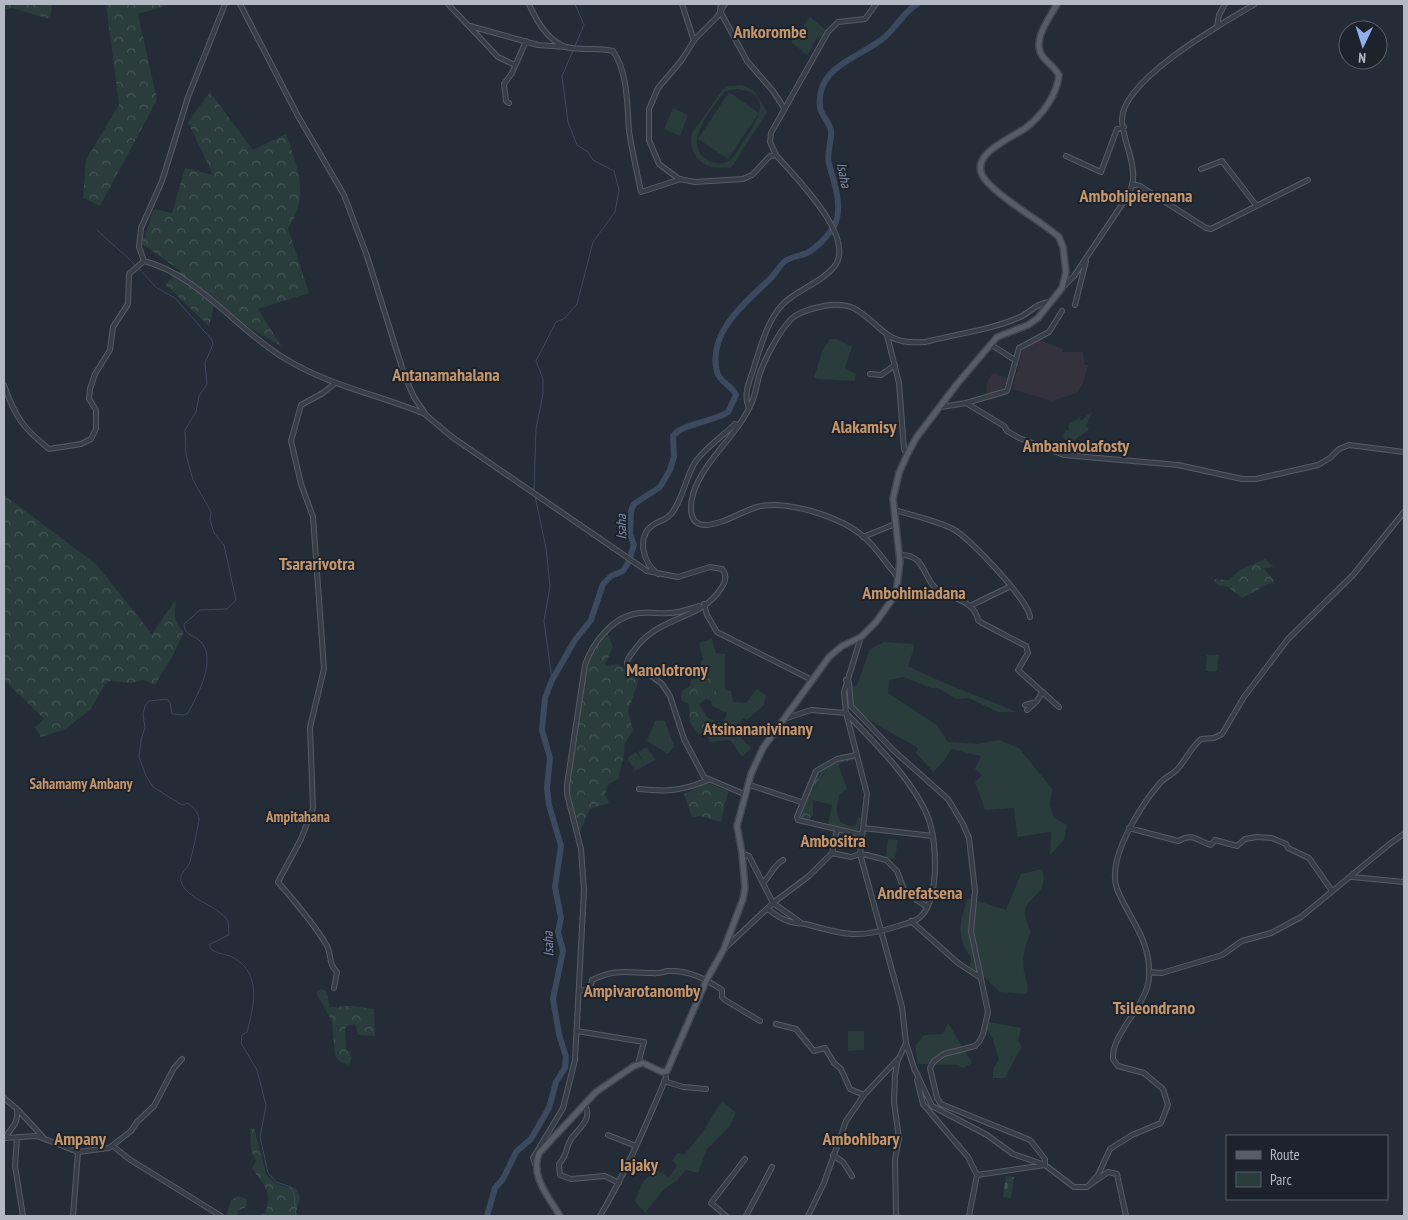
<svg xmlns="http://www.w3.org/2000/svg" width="1408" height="1220" viewBox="0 0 1408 1220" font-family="'PT Sans Narrow',sans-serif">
<defs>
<pattern id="forest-crowns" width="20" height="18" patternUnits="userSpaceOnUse" patternTransform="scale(1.25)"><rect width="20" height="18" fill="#2a3c3c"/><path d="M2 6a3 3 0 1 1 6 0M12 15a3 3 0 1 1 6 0" fill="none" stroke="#465657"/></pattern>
<pattern id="cemetery-stones" width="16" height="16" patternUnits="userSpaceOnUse" patternTransform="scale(1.25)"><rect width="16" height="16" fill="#2a3c3c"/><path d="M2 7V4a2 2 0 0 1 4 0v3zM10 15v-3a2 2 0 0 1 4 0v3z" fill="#465657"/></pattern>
</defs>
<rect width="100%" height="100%" fill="#242c37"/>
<!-- medical -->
<path fill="#34323d" d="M1039 340 1063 349 1062 352H1083L1085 365H1088L1083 383 1077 393 1052 401 1012 389 1023 349Z
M992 374H997L1008 379 1002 391 987 396 986 384Z"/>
<!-- green -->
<path fill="#2a3c3c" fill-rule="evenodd" d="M810 17 826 30 820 38 818 37 812 45 814 46 807 55 791 42Z
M742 85 754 91 767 112 731 168C725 167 718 168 712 167 696 163 688 148 692 133L723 89 728 86ZM736 89C775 92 758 120 745 139 740 146 736 156 729 161 722 165 713 164 707 160 681 143 712 109 725 91Z
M729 92 759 113 728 159 698 139Z
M673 108 688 115 680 136 664 129Z
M830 339H837L852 347 845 368 856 374 855 381 817 379 814 377 823 350Z
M1092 413 1086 426 1089 428 1087 431 1069 444 1063 437 1066 430H1069L1068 425 1080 417V420L1082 421 1088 414Z
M712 639 716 653 725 654V690L731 691 733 702 746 703 757 689 766 695 764 705 747 720 743 718 738 726 740 737 751 748 742 757 730 740 709 742 708 735 721 732 720 724 723 723 727 713 712 706 711 701 718 697 705 680 701 661 703 660 699 643Z
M884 642 913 644 914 648 908 666C944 684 981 697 1017 712H998L969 698 956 699 938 688H931L903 677 889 680 888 693 937 725 948 742 978 744 999 740 1019 748 1052 789 1050 805 1054 818 1067 825 1064 840 1050 855 1051 832 1017 837 1014 808 985 810 975 782 982 775 975 769 981 756 951 749 944 761 933 772 916 753 918 748C904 739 857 716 851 704 850 700 850 692 850 688L857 685 870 649Z
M1207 655H1219L1217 671H1206Z
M655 721H665L674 746 668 754 647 741Z
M647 747 655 760 635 771 627 758 636 752 644 763 638 752Z
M838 763 847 789 839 795C837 805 835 813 841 823L850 826 856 825 858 817 861 818 858 832 828 824 832 805 813 800V816L805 814C813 794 818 773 838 763Z
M888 839 898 840 895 859 886 858Z
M1042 869C1050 897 1023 897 1025 914 1025 920 1029 927 1031 932 1025 946 1022 956 1024 971 1025 981 1029 984 1027 994L1000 992 977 971 970 970 971 957C955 937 960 920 968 898L1006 910 1021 874Z
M988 1022 1021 1028 1018 1041 1022 1046 1005 1078H993V1069L999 1059 992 1037 986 1029Z
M948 1023 972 1063 963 1068 957 1065 918 1064 915 1046 924 1035 943 1034Z
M848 1031H864V1050L848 1051Z
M722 1101 736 1113 730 1126 707 1149 698 1173 686 1170 677 1180 663 1190 645 1213 635 1201 644 1180 658 1171 669 1177 677 1166 672 1160 678 1153 684 1155 702 1133Z"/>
<!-- forest -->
<path fill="url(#forest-crowns)" d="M4 4H52L50 19 12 8 4 10Z
M106 4H172L138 14 157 100 100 206 83 198 86 160 119 105Z
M210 92 253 150 286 134C298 168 310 196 288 228L309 293 258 309 282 347 214 306 209 326 165 284 181 271 142 244 154 209 172 213 185 168 213 175 188 122Z
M4 495 96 564 152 634 176 599C175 614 172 621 184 632L172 657 155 685 143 680 131 683 110 681 105 684 91 709 78 719 66 729 41 737 35 727 44 719 4 680Z
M1265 559 1274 567 1263 568 1275 581 1242 598 1228 587 1218 585 1213 579 1229 580 1240 570Z
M607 632 613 647 605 664 609 666 616 664 640 676 628 711 633 730 624 745C626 756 620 766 619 778L608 785 605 794 609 803 590 809 579 833 568 794V785L586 665 592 651Z
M702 669 705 680 711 678 718 697 711 701 706 699 699 704 708 718 720 724 721 733 698 734 690 722 689 704 681 700 682 691 690 686 691 680 697 678 695 671Z
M853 758 854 760C817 767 819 782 805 813L811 815 810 821 799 818 798 815C814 780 812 767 853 758Z
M707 783 728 791 721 822 701 816 692 817 684 794Z
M321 989 326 991 330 1007 352 1006 374 1009 375 1036 358 1035 355 1024 347 1026 345 1029 346 1050 351 1052 350 1056 352 1057 349 1065 341 1062 335 1056 332 1021 316 993Z
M254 1128 266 1173C272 1184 284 1187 296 1188L300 1198 296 1212 299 1216H256L265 1213C274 1191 262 1184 252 1168L256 1161C249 1150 251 1141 250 1129Z
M238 1196 247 1199 246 1207 237 1211 238 1216H226L231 1200Z"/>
<!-- cemetery -->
<path fill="url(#cemetery-stones)" d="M1006 1176 1014 1177 1011 1198 1003 1197Z"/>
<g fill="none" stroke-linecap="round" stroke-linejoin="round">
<!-- stream -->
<path stroke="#3c495f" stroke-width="1" d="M97 230C110 243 124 253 136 266
M139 269 157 288 175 298 212 340 213 344 205 363 207 384 199 396 196 412 185 430 186 454 193 480 211 512 210 520 214 533 224 545 236 600 227 609 200 610 184 624C184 634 192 635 199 640 219 657 197 696 188 713L184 715 172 714 170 703 167 699 149 701 145 706 143 714 145 728 141 740 139 757 146 776 153 787 182 805 188 803C193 807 198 812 199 819 199 822 191 861 189 864 186 870 179 874 181 881 185 899 218 905 228 921L229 935 210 944V948C217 955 226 953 234 958 262 974 254 1006 247 1032L242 1035 241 1043 257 1070 266 1105 260 1137 268 1173 276 1182 291 1187 294 1194 296 1216
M534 492 536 429 543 394V379L536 361 556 322 565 318 577 304 593 242 615 212 619 190 614 171 593 160 588 152 577 145 568 122 562 76 584 25 575 4
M535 496 546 548 550 586 544 621 552 680"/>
<!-- river -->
<path stroke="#3c495f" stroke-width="6" d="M487 1216 495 1188 503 1179 516 1152 531 1139 542 1120 549 1108 556 1082 565 1068 566 1057 559 1034 553 999 563 951 558 932 561 918 555 887 561 846 549 805 547 788 550 758 542 730 545 698 552 680 575 640 591 620 603 584 611 576 623 571 628 563 634 545 630 534 631 511 634 504 660 487 670 470 674 457 673 436C683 423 713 422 728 412L736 395C732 385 720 383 717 372 707 332 746 302 771 278 776 273 780 265 785 261 791 257 800 256 807 253 817 248 830 234 835 224 843 206 834 182 829 164 826 153 832 142 831 131 830 122 821 116 820 107 815 65 863 57 886 36 897 26 904 12 917 4"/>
<defs>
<path id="minor" d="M240 4 298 116 344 195 367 256 405 377 414 397 426 415 452 437 647 571 678 577 710 567 722 569C734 582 709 604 697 610 672 623 649 627 633 652 628 658 625 662 629 669L649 674 662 684 670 696 684 739 704 777 744 794
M448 4 498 57 515 65
M529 4C536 20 548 41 566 47 581 51 598 47 613 51 628 72 627 105 629 131 632 151 637 172 641 192L681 179
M682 4 694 41
M721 4 720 11 747 61 773 91 784 108
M725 4 717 17 695 39 681 61 658 88 649 109V140L659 164 679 179 695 182 743 179 752 175 770 156 776 155C794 176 858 238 834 267 820 284 797 289 782 305 768 320 761 345 755 364 751 378 742 394 749 408
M470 26 538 45 565 47
M1217 27 1219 15 1225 4
M509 103 506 101 504 84 512 73 526 41
M776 155 770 142 771 133 828 32 838 22 865 19 876 4
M1066 156 1101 172 1117 129 1124 127
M1201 169 1222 161 1256 205
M1132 184 1140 186 1206 228 1211 229 1308 180
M144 261 139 247 141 228 162 181 188 97 225 4
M1062 288 1074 276 1129 194C1130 190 1133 184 1133 179 1135 160 1122 139 1122 119 1123 79 1223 23 1255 4
M1075 305 1086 261
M887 335 899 383 904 449 907 455
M990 344 1015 360
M870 374 881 375 895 365
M334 384 323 393 301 405 291 441 301 484 313 517 324 669 310 727 313 808 301 839 278 882C295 902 312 921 326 944 332 954 328 964 337 972L334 988
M4 385C15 417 23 428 49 449L81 444 91 439 96 429V410L89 399 90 389 95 374 110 350 113 327 128 304 129 274 144 261C197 274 237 330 284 358 329 386 377 394 425 414
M966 403 1004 426 1007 431 1019 438 1064 455 1178 465 1242 479H1256L1318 465 1330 458 1339 449 1349 445 1404 452
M941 407 966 403 1007 391 1019 348 1049 332 1062 311
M895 510C914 516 935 520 953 529 968 536 1030 602 1030 617
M863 537 895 524
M899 555C926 553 923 580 937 589 951 598 975 601 978 620L982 623 1026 646 1028 653 1018 670 1059 707
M658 574C643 564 636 536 653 525 660 520 667 520 672 513 683 498 685 480 694 464 701 451 724 435 735 424L738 425
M898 577C886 564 877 548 864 537 841 517 786 499 757 507 740 512 722 525 704 525 688 524 690 505 693 494 704 459 738 436 752 402 756 393 757 382 760 373 765 358 783 324 795 316 804 310 814 308 824 306 834 304 848 304 857 310 886 329 885 345 925 342 956 334 991 330 1020 317 1031 312 1036 303 1050 302
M704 604 707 615 717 632 812 680
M970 606 1009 587
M861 637 844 692 846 713 867 794 860 854 902 1007 906 1043 915 1071
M846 680 849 682 851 706 893 750 948 799 963 824 969 838 975 891 971 931 988 1012 983 1034 979 1042 975 1046 944 1054 934 1061 930 1068 937 1098 941 1104 1030 1140 1045 1159V1165L977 1175
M1025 705 1036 702 1043 692
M1027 710 1036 702
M856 755 837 759 816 771 797 817 798 820 862 835
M747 784 801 802
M639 789C667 792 682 791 708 780
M863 828 933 836
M1129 828 1178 841C1195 832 1196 841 1211 845L1215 840 1237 846 1245 839 1257 837 1272 838 1286 844 1288 848 1309 858 1332 891
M742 853 749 856 773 903 800 922
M832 853 851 857 860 854 867 855 886 860 897 871 905 892 927 907
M1352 877 1404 882
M763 883C772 874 772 867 783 860
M768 909C774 914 783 920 791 922 796 924 801 923 806 924 844 935 859 939 898 926 904 924 913 922 919 918 940 901 937 843 929 820 916 783 873 741 846 713L811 710 787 718
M911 921 958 963 981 978
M724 949 773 903 809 876 832 853 837 830
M1149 972 1162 973 1222 955 1242 941 1271 933 1301 917 1392 842 1404 834
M579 991 590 989 592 980C617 968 627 973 653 973 658 974 663 972 668 971 689 970 706 979 722 990V997L725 1000 760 1021
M776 1024 796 1029 814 1051 825 1048 834 1063 841 1069 850 1089 864 1095
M577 1031 644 1042 638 1064
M915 1070 932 1106 987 1135 1013 1154 1045 1165 1074 1187H1087L1098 1175 1110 1149 1132 1135 1161 1123 1168 1105 1163 1089 1144 1073 1118 1066 1113 1059C1111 1033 1148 1005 1149 977 1151 939 1130 921 1117 889 1106 859 1141 805 1160 783 1166 776 1175 774 1180 766 1187 757 1192 747 1201 739L1214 738 1222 734 1244 697 1288 639 1353 575 1404 512
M917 1080 923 1104 968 1157 977 1175 969 1216
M664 1081 683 1087 706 1089
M4 1098 17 1109C18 1126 13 1124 6 1137
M585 1105C593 1119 579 1128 571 1139 565 1149 568 1154 559 1164L560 1175 571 1179 605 1176 619 1183
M19 1111 43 1137
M608 1135 636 1146
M17 1137 15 1166 23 1216
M4 1138 37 1136 78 1152 109 1148 131 1131 137 1122 154 1106 174 1068 182 1059
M113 1146 129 1159 221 1216
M833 1155 843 1162 852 1176
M535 1164 533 1158 563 1108 575 1060 584 890 581 849 567 794V785L585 665C592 644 611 619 634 614 646 611 657 614 669 613 679 613 689 609 699 606
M1088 1186 1108 1172 1117 1174 1126 1216
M73 1216 78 1152
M600 1216C626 1172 646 1125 666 1078L665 1072
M726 1216 711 1203 745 1159
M746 1216 772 1167
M808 1216 824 1183 846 1121 864 1095 899 1058 906 1043
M896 1216 895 1159 899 1139 894 1102 895 1075 898 1059"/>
<path id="major" d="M560 1216C548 1196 530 1176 539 1153L596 1092 634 1066 643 1063 662 1072 667 1071 707 979 724 949 743 899 745 888 742 853 737 826 751 774 763 748 829 657 842 646 861 637 876 622 896 594 900 562 893 499 899 473 907 455 916 438 957 384 997 337 1028 325 1038 318 1062 288 1066 272 1063 247 1059 237C1037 218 1008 204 988 183 961 156 1013 138 1027 127 1042 115 1057 95 1059 75 1055 68 1049 64 1043 57 1031 41 1049 19 1057 4"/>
</defs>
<!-- minor casing -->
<use href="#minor" stroke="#565c66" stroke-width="6"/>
<!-- major casing -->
<use href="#major" stroke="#414751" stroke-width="8"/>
<!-- minor -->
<use href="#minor" stroke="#383e48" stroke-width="4"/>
<!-- major -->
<use href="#major" stroke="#565d68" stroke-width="5"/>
</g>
<g text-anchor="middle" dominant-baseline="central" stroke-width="4" stroke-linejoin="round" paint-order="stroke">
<!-- water labels -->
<g font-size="14" font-style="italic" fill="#7e8ea9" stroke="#1d232d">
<text transform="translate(844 175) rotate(78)">Isaha</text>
<text transform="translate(621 527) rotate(-91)">Isaha</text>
<text transform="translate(548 944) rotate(-92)">Isaha</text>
</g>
<!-- quarter labels -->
<g font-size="15" font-weight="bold" fill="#c7966b" stroke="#1d232d">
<text x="81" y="783">Sahamamy Ambany</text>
<text x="298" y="816">Ampitahana</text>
</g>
<!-- district labels -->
<g font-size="18" font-weight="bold" fill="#c7966b" stroke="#1d232d">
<text x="770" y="31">Ankorombe</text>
<text x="1136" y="195">Ambohipierenana</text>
<text x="446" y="374">Antanamahalana</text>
<text x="864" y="426">Alakamisy</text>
<text x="1076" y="445">Ambanivolafosty</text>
<text x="317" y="563">Tsararivotra</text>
<text x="914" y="592">Ambohimiadana</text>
<text x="667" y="669">Manolotrony</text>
<text x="758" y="728">Atsinananivinany</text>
<text x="833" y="840">Ambositra</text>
<text x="920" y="892">Andrefatsena</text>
<text x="642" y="990">Ampivarotanomby</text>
<text x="1154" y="1007">Tsileondrano</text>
<text x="80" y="1138">Ampany</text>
<text x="861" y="1138">Ambohibary</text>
<text x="639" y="1164">Iajaky</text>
</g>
</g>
<!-- border -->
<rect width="1408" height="1220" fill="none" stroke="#b3b9c4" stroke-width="10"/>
<!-- legend -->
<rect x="1226" y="1135" width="162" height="65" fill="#1d232d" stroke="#595f69"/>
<rect x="1236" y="1151" width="25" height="8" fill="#565d68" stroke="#595f69"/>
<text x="1270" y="1160" font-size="15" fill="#b3b9c4">Route</text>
<rect x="1236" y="1172" width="25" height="15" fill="#2a3c3c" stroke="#595f69"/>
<text x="1270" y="1185" font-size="15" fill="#b3b9c4">Parc</text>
<!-- north arrow -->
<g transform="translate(1363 45) rotate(184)"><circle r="24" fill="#1d232d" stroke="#595f69"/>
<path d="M0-4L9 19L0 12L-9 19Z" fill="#91b0eb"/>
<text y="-8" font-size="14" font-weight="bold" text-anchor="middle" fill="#b3b9c4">N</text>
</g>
</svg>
